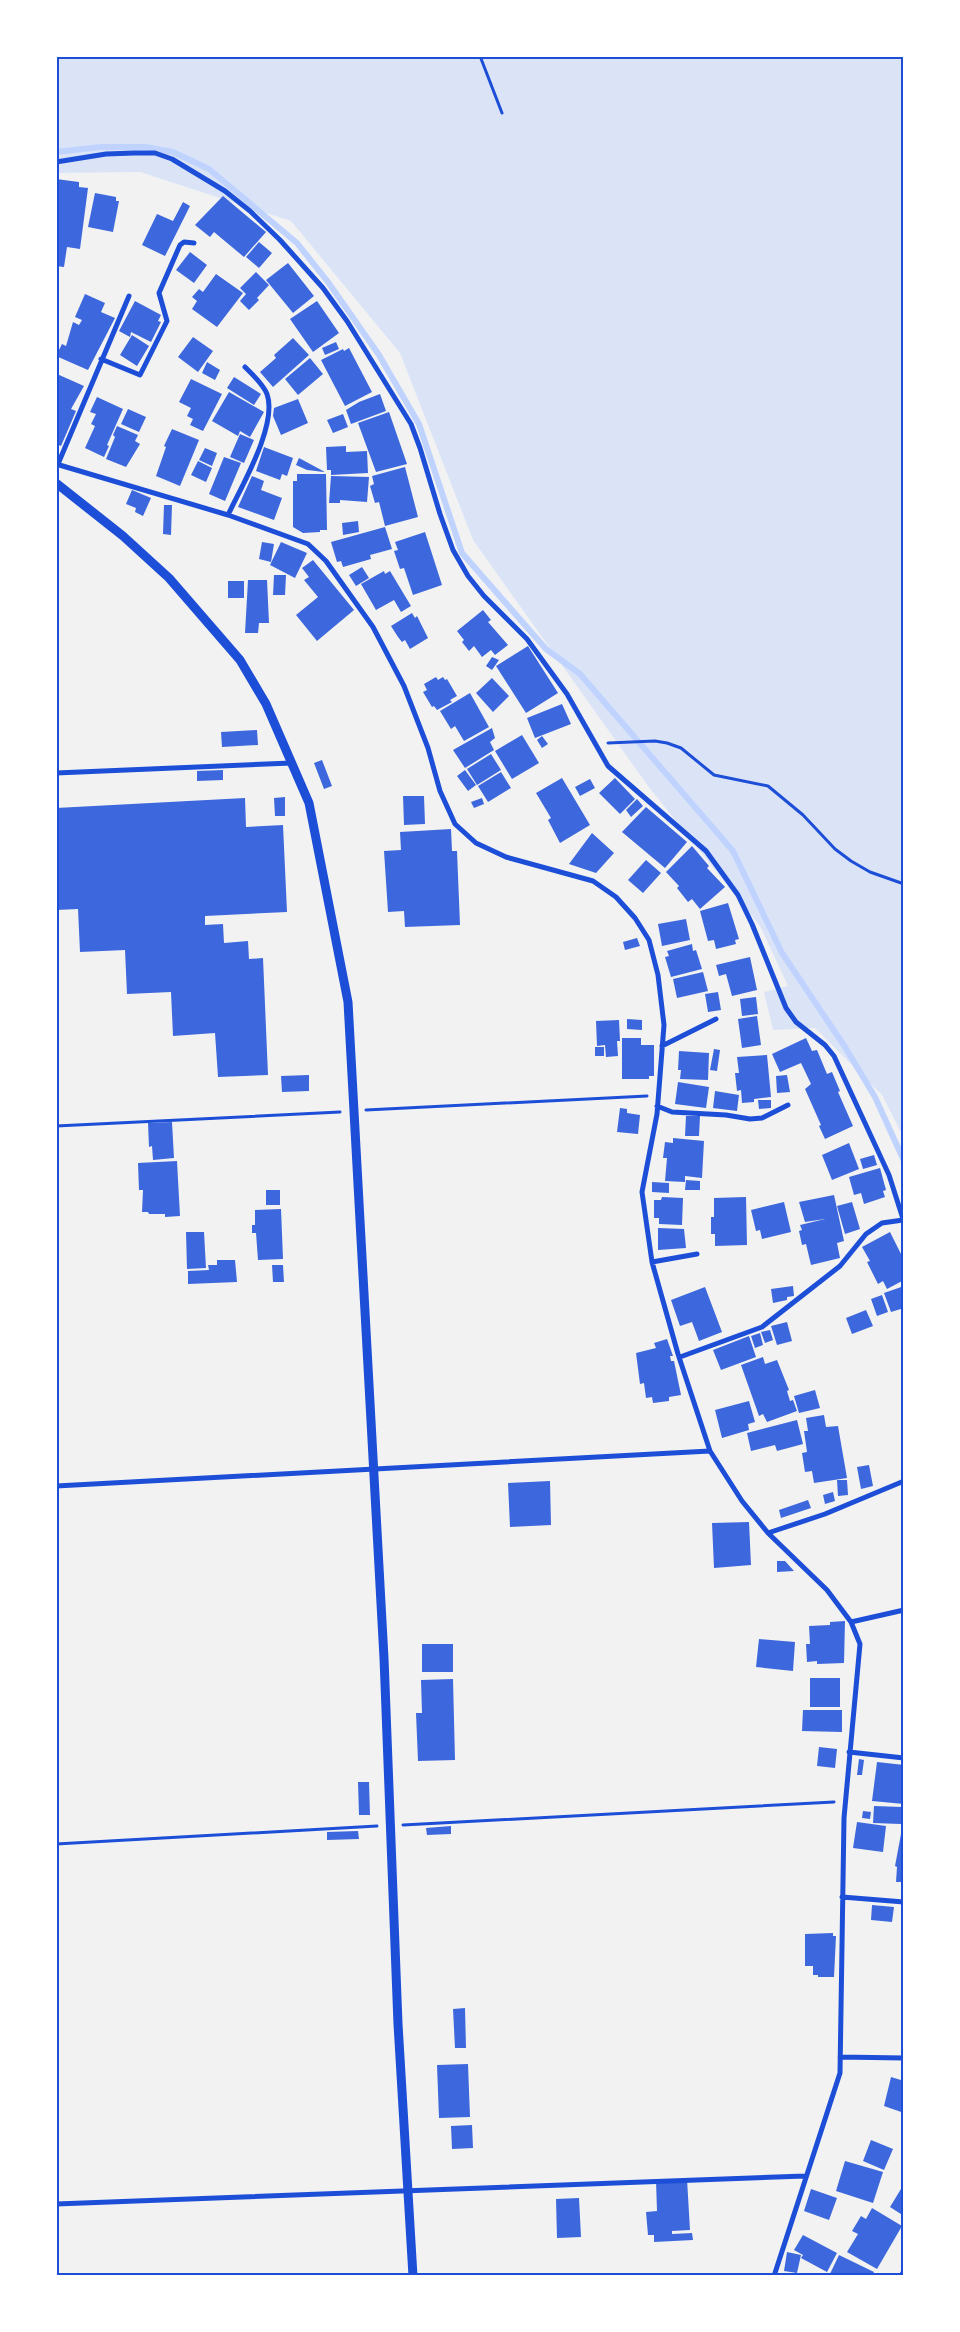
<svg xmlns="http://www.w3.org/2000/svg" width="960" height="2332" viewBox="0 0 960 2332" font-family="Poppins,sans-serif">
<rect width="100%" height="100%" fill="#f2f2f2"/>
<!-- green -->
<path fill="#dbe4f7" d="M56 56H904V1138L882 1095 815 1028 773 1030 764 992 788 986 760 926 648 786 473 540 400 353 291 221 140 172 56 173Z"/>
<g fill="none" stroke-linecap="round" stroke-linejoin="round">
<!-- stream -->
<path stroke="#bfd3fe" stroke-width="6" d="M56 152 101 147H146L173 152 209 169 297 243 328 282 379 355 419 424 462 553 546 649 580 674 733 851 782 953 845 1047 875 1097 904 1161"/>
</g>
<!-- building -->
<path fill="#3d67dc" d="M56 179 79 182V187L88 188 80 249 67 247 64 267 56 266Z
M95 193 116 197V201H119L113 232 88 227Z
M223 196 266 232 244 257 214 232 210 237 195 225Z
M183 202 190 206 165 256 142 245 157 214 173 221Z
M259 242 272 253 259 268 246 257Z
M190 252 207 265 194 283 176 270Z
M288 263 314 296 293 313 266 280Z
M256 272 269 285 257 298 259 300 249 310 240 301 246 294 240 288Z
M216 274 243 293 217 327 192 309 197 301 192 297 199 289 203 292Z
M85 294 105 303 101 312 115 318 88 370 56 356 62 344 66 346 73 322 79 325 82 320 75 317Z
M135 301 161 315 158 321 161 322 151 342 131 332 130 337 119 331Z
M317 301 339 333 313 352 290 319Z
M132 335 149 346 137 366 120 355Z
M193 337 213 351 198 372 178 357Z
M293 338 309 355 273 387 260 372 276 358 274 355Z
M336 342 339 349 325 355 322 348Z
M349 348 372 392 345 406 321 360 343 349 344 351Z
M310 358 323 374 298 395 285 379Z
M207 362 220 370 215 380 202 373Z
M57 374 84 386 71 409 76 411 61 446 56 444Z
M234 377 261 394 254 405 227 388Z
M191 379 222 394 203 431 190 425 193 419 187 416 191 408 179 402Z
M229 392 264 412 250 437 240 431 238 436 212 421Z
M380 394 386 411 351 424 346 410 359 402Z
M97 397 123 409 107 445 109 446 104 457 85 448 95 426 91 424 96 414 90 412Z
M298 399 308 423 281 435 273 416 274 408Z
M128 409 146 417 139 432 121 424Z
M389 412 407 464 376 472 358 423Z
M343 414 348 427 333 433 327 420Z
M117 426 138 435 135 441 140 444 126 467 106 459 115 437 113 435Z
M172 429 199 440 180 486 156 476 166 447 164 446Z
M240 434 254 440 244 463 230 457Z
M346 446V452L367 451 368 473 331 475V470H327L326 447Z
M264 447 293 458 287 476 282 474 280 480 256 471Z
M205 448 217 453 212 466 199 460Z
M224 457 241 463 225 501 209 494Z
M299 458 325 472 307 470 296 465Z
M198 461 212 468 206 482 191 475Z
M405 467 418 517 385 526 379 502 375 503 370 486 374 484 372 476Z
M297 474H326L327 530H320V532L303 533 293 527V481H297Z
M252 476 264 481 261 490 282 498 274 520 238 507Z
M331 476 369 477 367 502 340 500V503H329Z
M132 490 151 498 143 516 135 512 136 508 126 504Z
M164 505H172L171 535 163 534Z
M358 521 359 532 343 535 342 523Z
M385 527 392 549 370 555 371 559 343 567 341 561 337 562 331 542Z
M425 532 442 585 413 595 404 568 400 569 394 551 398 550 395 542Z
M262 542 274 544 271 562 259 559Z
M281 542 307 553 295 578 270 565Z
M313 560 354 610 317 641 296 615 318 597 304 580 309 577 302 568Z
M362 567 369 578 356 586 349 575Z
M384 571 385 574 390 571 411 606 401 612 394 600 376 610 361 584Z
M274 575H286L285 595H273Z
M248 580H267L269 623H259L258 633H245Z
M228 581H244V598H228Z
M483 610 491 620 488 622 508 645 495 655 491 650 482 657 474 646 469 651 462 642 464 640 457 631Z
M412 613 415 618 417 616 428 638 410 649 405 640 402 642 398 637 391 626Z
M528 646 558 693 526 713 496 666Z
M492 657 499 660 492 670 486 666Z
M436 677 438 680 443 677 445 680 447 679 457 696 450 700 452 702 437 710 434 706 432 707 423 692 427 690 424 684Z
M492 678 509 696 493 712 476 693Z
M470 693 489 727 464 741 455 726 451 729 440 711Z
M562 704 571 724 535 738 527 718Z
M492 728 495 738 490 742 494 750 465 768 453 750Z
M257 730 258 745 222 747 221 732Z
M522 735 539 763 512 779 495 751Z
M542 736 548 744 542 748 537 740Z
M491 754 501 770 477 785 467 769Z
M322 760 332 786 324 789 314 763Z
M223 770V780L197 781V771Z
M465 770 476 785 468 791 457 776Z
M501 772 511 788 488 802 478 786Z
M562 778 590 825 560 843 548 820 551 818 536 793Z
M615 778 635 799 620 814 599 793Z
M590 779 595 788 580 796 575 787Z
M403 796H424L425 824 404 825Z
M285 797V816H275L274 798Z
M245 798 246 827 283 825 287 912 205 916V925L223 924 224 943 248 941 249 959 263 958 268 1075 218 1077 215 1033 173 1036 171 992 127 994 125 950 80 952 78 909 56 910V808Z
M482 798 484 804 474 808 471 802Z
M637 799 643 806 631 817 626 810Z
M646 807 687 842 665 868 622 832Z
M451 829 452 851H457L460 925 405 927 404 911 388 912 384 851 401 850 400 832Z
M592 833 614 853 596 873 569 864Z
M692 846 709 866 707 868 725 887 700 909 692 899 688 902 677 888 679 886 666 872Z
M646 860 661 873 643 893 628 880Z
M728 903 739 939 735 940 736 944 716 949 714 940 708 941 700 911Z
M686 919 690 940 662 946 658 924Z
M637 938 640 946 625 950 623 942Z
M692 944 693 951 696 950 702 969 671 977 665 957 669 956 667 951Z
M750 957 757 990 732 996 726 974 719 976 716 965Z
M703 972 708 991 677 998 673 979Z
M718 992 721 1010 708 1012 705 994Z
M756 997 758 1014 742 1016 740 999Z
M757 1016 761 1045 742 1048 738 1019Z
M627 1019 642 1020V1030L627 1029Z
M619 1020 620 1041H617L618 1056 606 1057 605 1045 597 1046 596 1021Z
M622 1038H641V1045H654V1076H649V1079H622Z
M806 1038 812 1051 817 1050 827 1074 832 1072 840 1091 838 1092 853 1126 825 1139 819 1126 821 1125 805 1089 811 1084 801 1063 780 1072 772 1054Z
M595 1047H604V1056H595Z
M714 1049 720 1050 717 1071 710 1070Z
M679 1051 709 1053 708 1080 680 1079 681 1070H678Z
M767 1055 771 1097 754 1099V1102L742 1103 741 1090 737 1091 735 1073H739L737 1057Z
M309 1075V1091L282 1092 281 1076Z
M787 1075 790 1092 777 1093 776 1076Z
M678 1082 709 1087 706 1108 675 1104Z
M715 1091 739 1095 737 1111 713 1108Z
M758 1100H771V1108L759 1109Z
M620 1108 627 1109V1113L640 1115 638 1134 617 1132Z
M686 1116H700L699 1136H685Z
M172 1122 174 1158 153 1160 152 1146 149 1147 148 1123Z
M673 1138 704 1141 702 1178 685 1176V1182L665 1181 667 1158H663L665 1142 673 1143Z
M849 1143 859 1169 832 1180 822 1155Z
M874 1155 877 1165 863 1169 860 1159Z
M177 1161 180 1216 165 1217V1214H149L148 1212H142L143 1190H139L138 1163Z
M880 1168 886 1190 883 1191 885 1197 864 1204 861 1193 854 1195 849 1177Z
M686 1180 700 1181V1190H685Z
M652 1182 669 1183V1193L652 1192Z
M266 1190H280V1205H266Z
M834 1195 844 1241 837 1243 840 1258 811 1265 806 1244 802 1245 799 1231 802 1230 800 1225 825 1219 805 1222 799 1202Z
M662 1197 683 1198 682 1225 659 1224V1218H654V1200H661Z
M746 1197 747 1245 715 1246V1234H711V1217H714V1198Z
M784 1202 791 1232 762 1239 760 1230 756 1231 751 1210Z
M852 1202 860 1229 845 1234 837 1206Z
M281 1209 283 1259 258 1260 256 1233H252V1225H255V1210Z
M658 1228 684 1229 686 1248 658 1250Z
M186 1232H204L206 1268 187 1269Z
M890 1232 901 1254 904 1253V1280L887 1289 883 1281 878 1284 867 1262 870 1261 862 1247Z
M217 1260H235L237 1282 188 1284V1271L209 1270 208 1265H217Z
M272 1265H283L284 1282H273Z
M793 1286 794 1296 787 1297V1300L773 1303 771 1289Z
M904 1286V1308L891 1312 884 1293Z
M705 1287 722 1332 699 1341 692 1322 680 1326 671 1300Z
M882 1295 888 1312 877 1316 871 1299Z
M866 1310 873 1326 852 1334 846 1318Z
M787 1322 792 1341 777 1345 771 1326Z
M770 1330 773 1340 765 1343 761 1332Z
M760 1333 763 1345 755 1348 751 1336Z
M749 1336 756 1357 721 1370 713 1350Z
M667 1339 673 1356H670L671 1361H674L681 1395 669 1397V1401L653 1403 652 1397 646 1398 644 1383 640 1384 636 1353 656 1348 654 1343Z
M763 1357 765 1364 777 1360 789 1390 787 1391 790 1401 793 1400 797 1411 767 1422 763 1414 759 1416 741 1365Z
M815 1390 820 1408 799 1413 794 1396Z
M749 1401 755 1422 748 1424 749 1430 722 1438 715 1410Z
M824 1415 826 1427 838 1426 847 1478 814 1483 812 1471 805 1472 802 1453 807 1452 804 1431H808L806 1418Z
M797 1420 803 1444 777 1451 775 1445 751 1451 747 1433Z
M869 1465 873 1486 861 1489 857 1467Z
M837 1480H847L848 1495 838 1496Z
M550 1481 551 1525 510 1527 508 1483Z
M833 1492 835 1501 825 1504 823 1495Z
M808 1500 811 1508 781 1518 779 1510Z
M749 1522 751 1565 714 1568 712 1523Z
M777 1561H785L794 1571 777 1572Z
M845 1621 844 1663 817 1664V1661L807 1662 806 1644H810L809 1626 830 1625V1622Z
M759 1639 795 1642 793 1671 756 1667Z
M422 1644H453V1672H422Z
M810 1678H840V1707H810Z
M453 1679 455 1760 418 1761 416 1713H422L421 1680Z
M803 1710H842V1732L802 1731Z
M819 1747 837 1749 835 1768 817 1766Z
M859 1759 864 1760 862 1775H857Z
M877 1762 904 1765V1804L872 1801Z
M358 1782H369L370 1815H359Z
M874 1806 902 1807 901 1824 873 1823Z
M863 1811 871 1812 870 1819 862 1818Z
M857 1822 886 1826 883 1852 853 1848Z
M451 1826V1834L427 1835 426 1828Z
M358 1831 359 1839 327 1840V1832Z
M901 1834H904V1882H896L897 1867 895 1866Z
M872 1905 894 1907 892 1922 871 1920Z
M833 1933V1936H836L834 1977H818V1975H813V1966H805V1934Z
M465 2008 466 2048H455L453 2009Z
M468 2064 470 2117 439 2118 437 2065Z
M891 2077 904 2081V2113L884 2106Z
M472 2125 473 2148 452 2149 451 2126Z
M871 2140 893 2149 884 2170 863 2161Z
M845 2161 883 2172 873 2203 836 2191Z
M687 2179 690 2230 672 2231V2234L692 2233 693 2240 654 2242V2235H648L646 2212 657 2211 656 2181Z
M904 2184V2216L890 2207Z
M811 2189 837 2198 829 2220 804 2211Z
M579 2198 581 2237 557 2238 556 2199Z
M872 2208 902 2226 877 2269 847 2252 858 2234 852 2231 861 2216 866 2219Z
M803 2235 837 2253 827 2272 801 2258 803 2255 794 2250Z
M787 2252 801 2255 797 2273 784 2271Z
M839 2255 874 2272 872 2276H829Z"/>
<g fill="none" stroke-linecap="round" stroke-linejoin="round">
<!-- path -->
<path stroke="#1d4ed8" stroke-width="3" d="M480 56 502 113
M608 743 655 741 667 743 681 748 714 775 768 786 803 815 835 849 851 861 870 872 904 884
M366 1110 647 1096
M56 1126 340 1112
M403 1825 834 1802
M56 1844 377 1826"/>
<!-- minor -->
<path stroke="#1d4ed8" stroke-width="5" d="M56 162 106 154 134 153H155L172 159 225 191 250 211 280 240 323 288 347 321 411 424 420 448 440 514 453 550 468 576 484 596 527 639 567 694 608 766 706 851 738 895 752 924 786 1008 796 1022 825 1045 834 1056 889 1175 904 1222
M101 359 140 375 167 321 159 293 180 245 184 242 194 243
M56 464 228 515 308 544 326 561 373 627 404 686 428 748 440 791 455 824 476 843 506 857 593 881 616 897 635 918 649 940 658 975 664 1025 657 1114 642 1192 652 1262 678 1354 710 1451 742 1501 768 1533 827 1590 851 1622 860 1644 844 1818 840 2073 774 2276
M58 464 129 296
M228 515C241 487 278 425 267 394 263 384 253 375 245 367
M56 773 292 763
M662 1046 716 1019
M657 1106 672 1112 726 1115 750 1119 762 1118 788 1105
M652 1262 697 1254
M680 1357 762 1327 840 1266 866 1234 882 1223 903 1220
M56 1486 710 1451
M768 1533 825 1514 904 1481
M851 1622 904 1610
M849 1752 904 1758
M842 1897 904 1902
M840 2057 904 2058
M56 2204 805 2176
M901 2276 904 2271"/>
<!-- tertiary -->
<path stroke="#1d4ed8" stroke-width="9" d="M56 483 123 536 169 578 240 660 266 704 309 803 348 1002 384 1658 398 2024 413 2276"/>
</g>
<!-- border -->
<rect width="960" height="2332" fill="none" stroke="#ffffff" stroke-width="115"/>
<rect x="58" y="58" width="844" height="2216" fill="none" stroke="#1d4ed8" stroke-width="2"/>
</svg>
